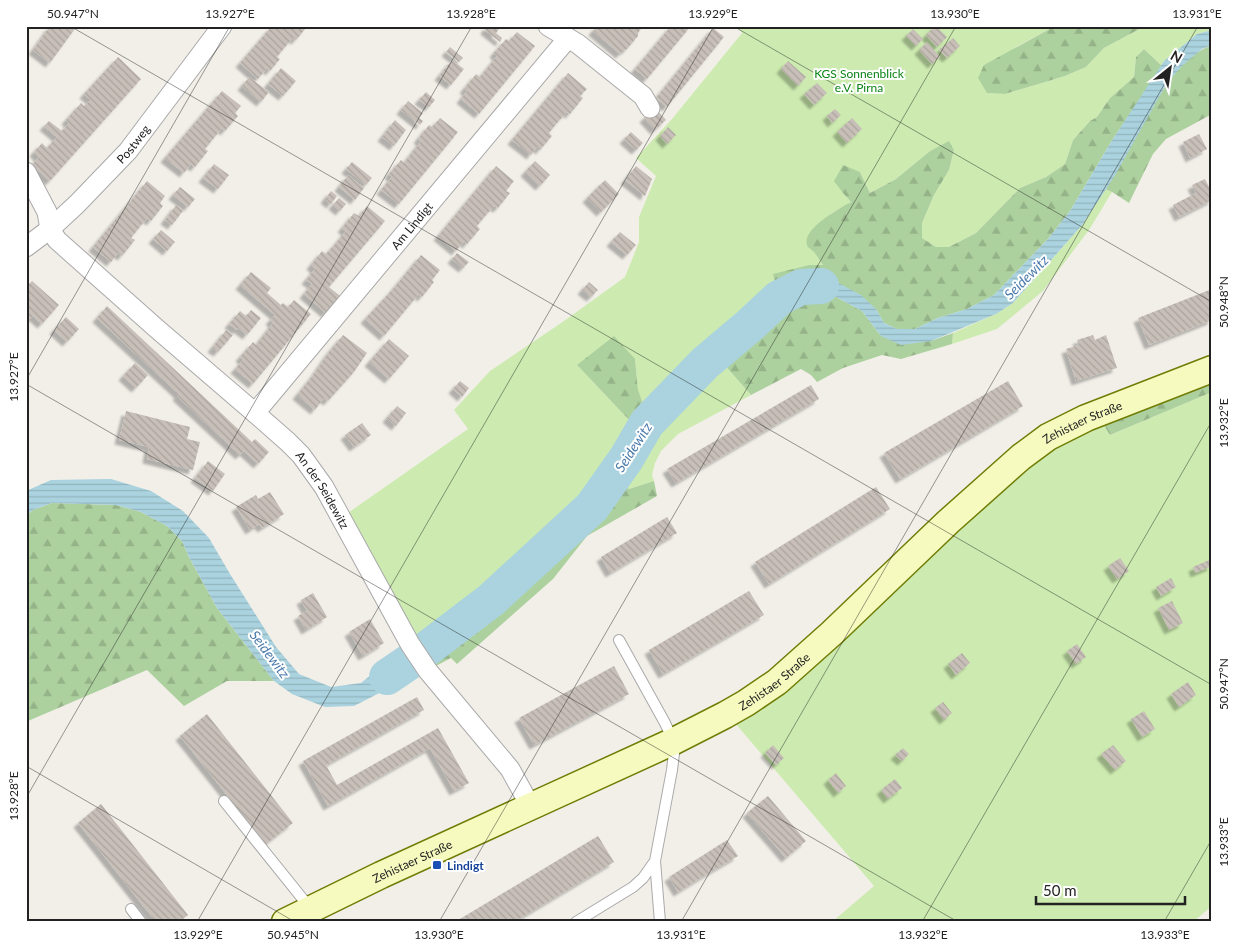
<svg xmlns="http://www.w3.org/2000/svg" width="1238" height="948" viewBox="0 0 1238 948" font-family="Lato,sans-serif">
<defs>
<pattern id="forest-firs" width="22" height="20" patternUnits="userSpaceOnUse" patternTransform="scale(1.25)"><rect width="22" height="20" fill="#add19e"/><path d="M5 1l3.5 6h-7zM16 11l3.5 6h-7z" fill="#95b388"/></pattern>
<pattern id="water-rules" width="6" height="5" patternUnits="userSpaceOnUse" patternTransform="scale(1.25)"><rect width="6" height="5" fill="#aad3df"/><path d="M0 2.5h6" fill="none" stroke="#92b5bf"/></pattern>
<pattern id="building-back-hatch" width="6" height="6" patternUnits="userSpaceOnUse" patternTransform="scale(1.25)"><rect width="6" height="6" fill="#c7bfb8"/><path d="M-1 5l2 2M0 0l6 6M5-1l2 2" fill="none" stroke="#aba49e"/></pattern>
<filter id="shadow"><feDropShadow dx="-4.5" dy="4.5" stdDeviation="1" flood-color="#0004"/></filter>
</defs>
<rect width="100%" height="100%" fill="#f2efe9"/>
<!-- grass -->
<path fill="#cdebb0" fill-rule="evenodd" d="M737 26H1055L1014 48 987 93 1005 94 1065 76 1086 67 1104 48 1145 26H1212V30L1197 34 1164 61 1162 66 1144 49 1136 57 1134 77 1110 98 1097 117 1090 121 1073 140 1065 164 1046 177 1020 188 976 233 949 247H936L922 238V223L934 195 949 170 954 150 949 142 930 151 896 179 870 193 860 172 843 193 851 202 832 213 808 246 815 253 823 265H809L779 298 647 422 626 459 592 507 491 600 424 652 345 515 468 429 454 410 490 371 564 321 625 277 639 242V217L656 176 636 158 672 119 742 33ZM635 359 638 390 631 422 577 365Z
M1105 189 1112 192 1089 230 1043 291 997 329 952 344 953 333 996 314 1013 303 1083 224Z
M722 362 751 395 678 434 661 451 655 463 652 475 654 481 629 489 619 482 629 469 656 427 693 386Z
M1212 392V906L1193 922H832L874 886 735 723 993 493 1053 446 1102 422 1110 435Z"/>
<!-- forest -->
<path fill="url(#forest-firs)" d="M1055 26H1145L1104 48 1086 67 1065 76 1005 94 987 93 978 78 984 65Z
M1212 45V114L1166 139 1153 154 1129 203 1112 192 1105 189C1119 168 1132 145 1144 122 1162 92 1177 59 1212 45Z
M1144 49 1162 66 1111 142 1070 211 1048 239 994 295 967 309 938 318 915 329H897L884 323 876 309 801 279 778 294 773 274 809 265H823C820 261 817 256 814 252 812 250 810 249 808 247 798 231 840 208 851 202L843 193 834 181 843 165 860 172 870 193 896 179 930 151 949 141 954 150 949 170 934 195 922 223V238L936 247H949L976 233 1020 188 1046 177 1065 164 1073 140 1090 121 1097 117 1110 98 1134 77 1136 57Z
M825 291 862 311 881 336 931 341 953 333 952 344 901 359 882 355 843 368 817 382 811 375 801 369 751 395 722 362 784 303 801 292Z
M614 336 635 359 638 390 644 407 631 422 577 365Z
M1212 374V392L1110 435 1102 422Z
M654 481 657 496 587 536 553 579 457 664 451 658 434 667 430 661 553 559 589 519 619 482 629 489Z
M52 503 116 505 141 512 167 526 182 541 189 557 217 608 274 681H227L184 706 147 670 28 721 26 719V515L33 510Z"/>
<!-- water -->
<path fill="url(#water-rules)" d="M1212 30V45L1202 49 1183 65 1167 83 1114 177 1083 224 1013 303 996 314 931 341 901 345 881 336 862 311 825 291 801 292 784 303 716 367 693 386 656 427 629 469 589 519 553 559 430 661 424 652 491 600 592 507 626 459 647 423 705 363 750 325 779 298 778 294 801 279 827 277 861 295 876 309 884 323 897 329H915L938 318 967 309 994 295 1048 239 1070 211 1111 142 1164 61 1197 34Z
M111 479 151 491 183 511 209 538 230 574 276 647 299 674 331 687 361 683 404 648 419 670 403 681 354 706 325 707 292 694 274 681 217 608 189 557 182 541 167 526 141 512 116 505 52 503 33 510 26 515V491L51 480Z"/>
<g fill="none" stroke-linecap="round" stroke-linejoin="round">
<!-- river -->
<path stroke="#aad3df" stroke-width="36" d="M387 677 412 660 491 600 592 507 626 459 647 423 705 363 750 325 779 298 801 287 821 286"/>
</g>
<!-- building -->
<path fill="url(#building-back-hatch)" filter="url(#shadow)" d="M50 26H77L50 63 33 50Z
M272 26H303L306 28 296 40 293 38 285 47 277 57 280 59 270 71 267 68 258 79 240 63Z
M487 26H501L496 33 502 38 500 42 485 30Z
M597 26H643L638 33V36L627 49 623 51 620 54 593 31Z
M671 26H691L647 79 635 69Z
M935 26H936L947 37 937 47 926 35Z
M713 28 724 37 667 107 656 98Z
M913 29 923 39 916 46 906 36Z
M517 32 535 46 479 114 461 99 467 91 464 89 476 74 480 77 497 56 494 53 506 39 509 41Z
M953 38 960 46 947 58 939 50Z
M927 42 940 57 932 64 919 50Z
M450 47 463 58 459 62 446 52Z
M118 57 141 79 50 181 32 165 39 157 34 152 42 143 47 148 57 137 44 126 49 121 62 131 69 123 66 120 81 103 84 106 91 100 84 94Z
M452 60 464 69 451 85 439 76Z
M788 61 806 77 798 86 781 69Z
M281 68 296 81 283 96 268 84Z
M568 73 587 89 580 96 583 98 570 114 567 112 557 123 549 133 552 136 540 150 537 147 531 155 512 140Z
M249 77 269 92 261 102 242 86Z
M817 83 827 93 814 105 804 94Z
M222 91 241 106 235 113 238 116 225 131 222 128 205 149 208 151 195 167 191 164 184 173 165 158Z
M426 92 435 100 429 107 419 100Z
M408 101 423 113 419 118 423 121 420 125 401 110Z
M655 108 666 120 655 130 644 118Z
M835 109 841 115 832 123 827 116Z
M440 118 458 132 399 204 381 190 392 177 389 174 401 160 404 163 421 141 418 139 429 125 432 127Z
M852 118 862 129 847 143 837 132Z
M395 120 406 130 394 146 382 137Z
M668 127 676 135 667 144 660 136Z
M631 132 643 143 636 150 624 139Z
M1199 134 1207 149 1190 158 1183 142Z
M535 161 550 175 540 186 525 172Z
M352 162 372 178 366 185 346 169Z
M214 164 229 175 218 189 203 178Z
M496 166 514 181 506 191 510 193 498 208 494 206 486 215 477 226 480 229 467 244 464 241 456 251 438 236Z
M636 166 652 179 645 196 625 180Z
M348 175 364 188 355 200 339 187Z
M1205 179 1209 187 1212 188V200L1179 217 1173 205 1196 193 1192 185Z
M605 180 619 194 601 212 587 198Z
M147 181 165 196 160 203 163 206 151 221 147 218 131 238 135 240 122 256 118 253 111 262 93 247Z
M180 187 195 199 188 207 173 195Z
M331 191 337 196 331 204 325 199Z
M339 198 346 204 340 211 333 205Z
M176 205 183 211 172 225 165 220Z
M367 206 385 221 329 287 340 296 326 313 304 294 312 284 306 280 315 269 311 265 322 251 326 254 337 242 346 231 342 228 354 213 359 216Z
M161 230 175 242 167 251 153 239Z
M620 232 636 245 627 255 611 242Z
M457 253 469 262 463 268 452 259Z
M421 255 440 270 432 280 434 282 422 297 419 294 384 336 365 319 393 289Z
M251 272 271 288 267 293 281 305 283 303 288 307 294 300 311 314 253 384 235 369 243 360 240 357 253 342 256 345 273 323 270 320 275 315 240 285Z
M32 281 59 305 42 324 33 316 30 319 26 315V287Z
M589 282 598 290 591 297 582 290Z
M1212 289V320L1149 345 1138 318Z
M107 306 252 442 255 439 269 452 258 464 244 451 240 455 177 396 179 394 97 318Z
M251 310 261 318 247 335 238 328 237 330 229 324 240 311 246 316Z
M66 317 79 329 67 342 54 330Z
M226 330 233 335 218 352 212 348Z
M343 335 367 353 354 372 328 401 324 398 315 410 297 395 314 374 329 352Z
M1093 335 1095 340 1106 335 1117 368 1076 381 1066 349 1079 345 1077 340Z
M389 339 409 356 389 379 369 362Z
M135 363 148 375 136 388 123 376Z
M460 381 469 388 462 397 453 389Z
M1008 381 1023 406 900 479 884 453Z
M811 385 819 399 676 483 667 469Z
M397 406 406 413 396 426 387 418Z
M126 411 190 427 187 439 200 442 193 470 147 459 149 447 119 440Z
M362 423 371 435 354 447 345 435Z
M208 461 225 474 213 491 195 478Z
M876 487 890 509 769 584 755 562Z
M270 492 284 514 262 528 259 524 250 530 236 507 256 495 258 499Z
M667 517 677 533 610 573 601 557Z
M1120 558 1129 571 1117 579 1108 566Z
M1209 560 1212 566 1195 573 1193 567Z
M1171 578 1176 587 1161 596 1156 587Z
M749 591 764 615 663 674 649 650Z
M313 593 327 617 306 630 298 616 307 611 301 600Z
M1172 601 1183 623 1169 630 1158 608Z
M370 619 384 643 363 656 349 632Z
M1077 644 1086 657 1076 664 1067 651Z
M962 653 970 663 956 675 948 664Z
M614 666 629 694 534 745 519 718Z
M1188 682 1196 695 1179 707 1171 694Z
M417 697 424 710 326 765 337 785 438 728 469 783 454 791 430 748 328 806 303 761Z
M943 702 952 713 944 720 935 708Z
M1144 711 1155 729 1142 737 1131 719Z
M207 714 293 823 266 844 180 736Z
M773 745 784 758 776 765 765 753Z
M1113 745 1126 761 1115 770 1101 754Z
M903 748 909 754 902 761 895 755Z
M836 773 846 786 838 793 828 780Z
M895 779 902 788 888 799 881 790Z
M768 796 806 841 786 858 747 813Z
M101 804 188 915 179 922H156L78 823Z
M598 836 614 862 514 922H455Z
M727 840 738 856 707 874 678 892 669 877Z"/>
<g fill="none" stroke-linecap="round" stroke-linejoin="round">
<defs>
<path id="lane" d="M619 640 665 723 675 745 672 770 655 861 660 922
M224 801 310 908
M131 909 141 922
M576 922 633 887 643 878 655 861"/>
<g id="street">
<path d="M568 38 578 44 643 96 650 108"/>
<path id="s1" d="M26 172 47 212 50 229 57 240 156 328 255 413 288 442 301 455 324 487 410 644 428 671 510 769 531 807"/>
<path id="s2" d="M26 247 50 229 77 204 128 151 222 26"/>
<path id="s3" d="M255 413 568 38 548 26"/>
</g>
<g id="secondary">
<path id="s4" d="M285 922 381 875 674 741 725 715 746 703 777 682 832 633 948 522 1021 457 1048 437 1086 418 1212 369"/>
</g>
</defs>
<!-- lane casing -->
<use href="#lane" stroke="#a9a9a9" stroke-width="12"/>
<!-- street casing -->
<use href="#street" stroke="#a9a9a9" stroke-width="21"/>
<!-- secondary casing -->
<use href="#secondary" stroke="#707d05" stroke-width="29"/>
<!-- lane -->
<use href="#lane" stroke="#fff" stroke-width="10"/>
<!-- street -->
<use href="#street" stroke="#fff" stroke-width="19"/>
<!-- secondary -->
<use href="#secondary" stroke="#f7fabf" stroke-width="26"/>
</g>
<!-- ticks -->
<path fill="none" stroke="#222" stroke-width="1" stroke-opacity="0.45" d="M70 26 1212 685M733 26 1212 302M26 380 230 26M26 384 958 922M26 766 295 922M26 798 472 26M197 922 714 26M439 922 956 26M681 922 1198 26M922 922 1212 421M1164 922 1212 839"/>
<!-- markers -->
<rect fill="#1a4fb4" stroke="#fff" stroke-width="2" x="432" y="860" width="10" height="10" rx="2.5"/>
<g text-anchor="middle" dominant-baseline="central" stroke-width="4" stroke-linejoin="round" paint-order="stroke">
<!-- park labels -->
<g font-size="12" fill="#0c8416" stroke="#fff">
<text x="859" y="73">KGS Sonnenblick<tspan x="859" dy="14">e.V. Pirna</tspan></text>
</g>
<!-- street labels -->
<g font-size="12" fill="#222" stroke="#fff">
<text stroke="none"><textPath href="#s2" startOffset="149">Postweg</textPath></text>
<text stroke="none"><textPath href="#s3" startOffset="244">Am Lindigt</textPath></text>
<text stroke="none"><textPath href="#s4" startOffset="951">Zehistaer Straße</textPath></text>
<text stroke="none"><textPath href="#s1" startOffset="442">An der Seidewitz</textPath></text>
<text stroke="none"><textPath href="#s4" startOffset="546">Zehistaer Straße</textPath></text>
<text stroke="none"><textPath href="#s4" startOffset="141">Zehistaer Straße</textPath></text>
</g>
<!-- transit labels -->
<g font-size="12" font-weight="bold" fill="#164399" stroke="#fff" text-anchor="start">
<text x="447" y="865">Lindigt</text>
</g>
<!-- water labels -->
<g font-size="14" font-style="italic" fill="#4a7aab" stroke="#fff">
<text transform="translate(1026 277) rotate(-45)">Seidewitz</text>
<text transform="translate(633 447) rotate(-57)">Seidewitz</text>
<text transform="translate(270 654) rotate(53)">Seidewitz</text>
</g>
</g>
<!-- border -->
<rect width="1238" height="948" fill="none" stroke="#ffffff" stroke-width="55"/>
<!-- north arrow -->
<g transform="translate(1170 68) rotate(30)" stroke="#ffffff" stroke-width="4" paint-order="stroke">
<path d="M0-4L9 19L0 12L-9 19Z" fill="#222222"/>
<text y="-8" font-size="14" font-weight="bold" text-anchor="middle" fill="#222222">N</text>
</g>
<!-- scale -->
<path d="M1036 896v8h149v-8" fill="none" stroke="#222222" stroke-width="2.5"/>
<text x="1043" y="896" font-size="15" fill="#222222" stroke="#ffffff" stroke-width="4" paint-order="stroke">50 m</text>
<rect x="28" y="28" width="1182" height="892" fill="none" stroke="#222" stroke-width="2"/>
<g font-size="12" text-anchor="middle" fill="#222">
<text x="73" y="18">50.947°N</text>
<text x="230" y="18">13.927°E</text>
<text x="471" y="18">13.928°E</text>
<text x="713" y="18">13.929°E</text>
<text x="955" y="18">13.930°E</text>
<text x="1197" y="18">13.931°E</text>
<text transform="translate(1224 302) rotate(-90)" y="4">50.948°N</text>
<text transform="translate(14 377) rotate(-90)" y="4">13.927°E</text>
<text transform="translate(1224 423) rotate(-90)" y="4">13.932°E</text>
<text transform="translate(1224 684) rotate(-90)" y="4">50.947°N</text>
<text transform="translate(14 796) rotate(-90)" y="4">13.928°E</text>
<text transform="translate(1224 842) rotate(-90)" y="4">13.933°E</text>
<text x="198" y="939">13.929°E</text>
<text x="293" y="939">50.945°N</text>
<text x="439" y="939">13.930°E</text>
<text x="681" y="939">13.931°E</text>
<text x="923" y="939">13.932°E</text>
<text x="1165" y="939">13.933°E</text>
</g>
</svg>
